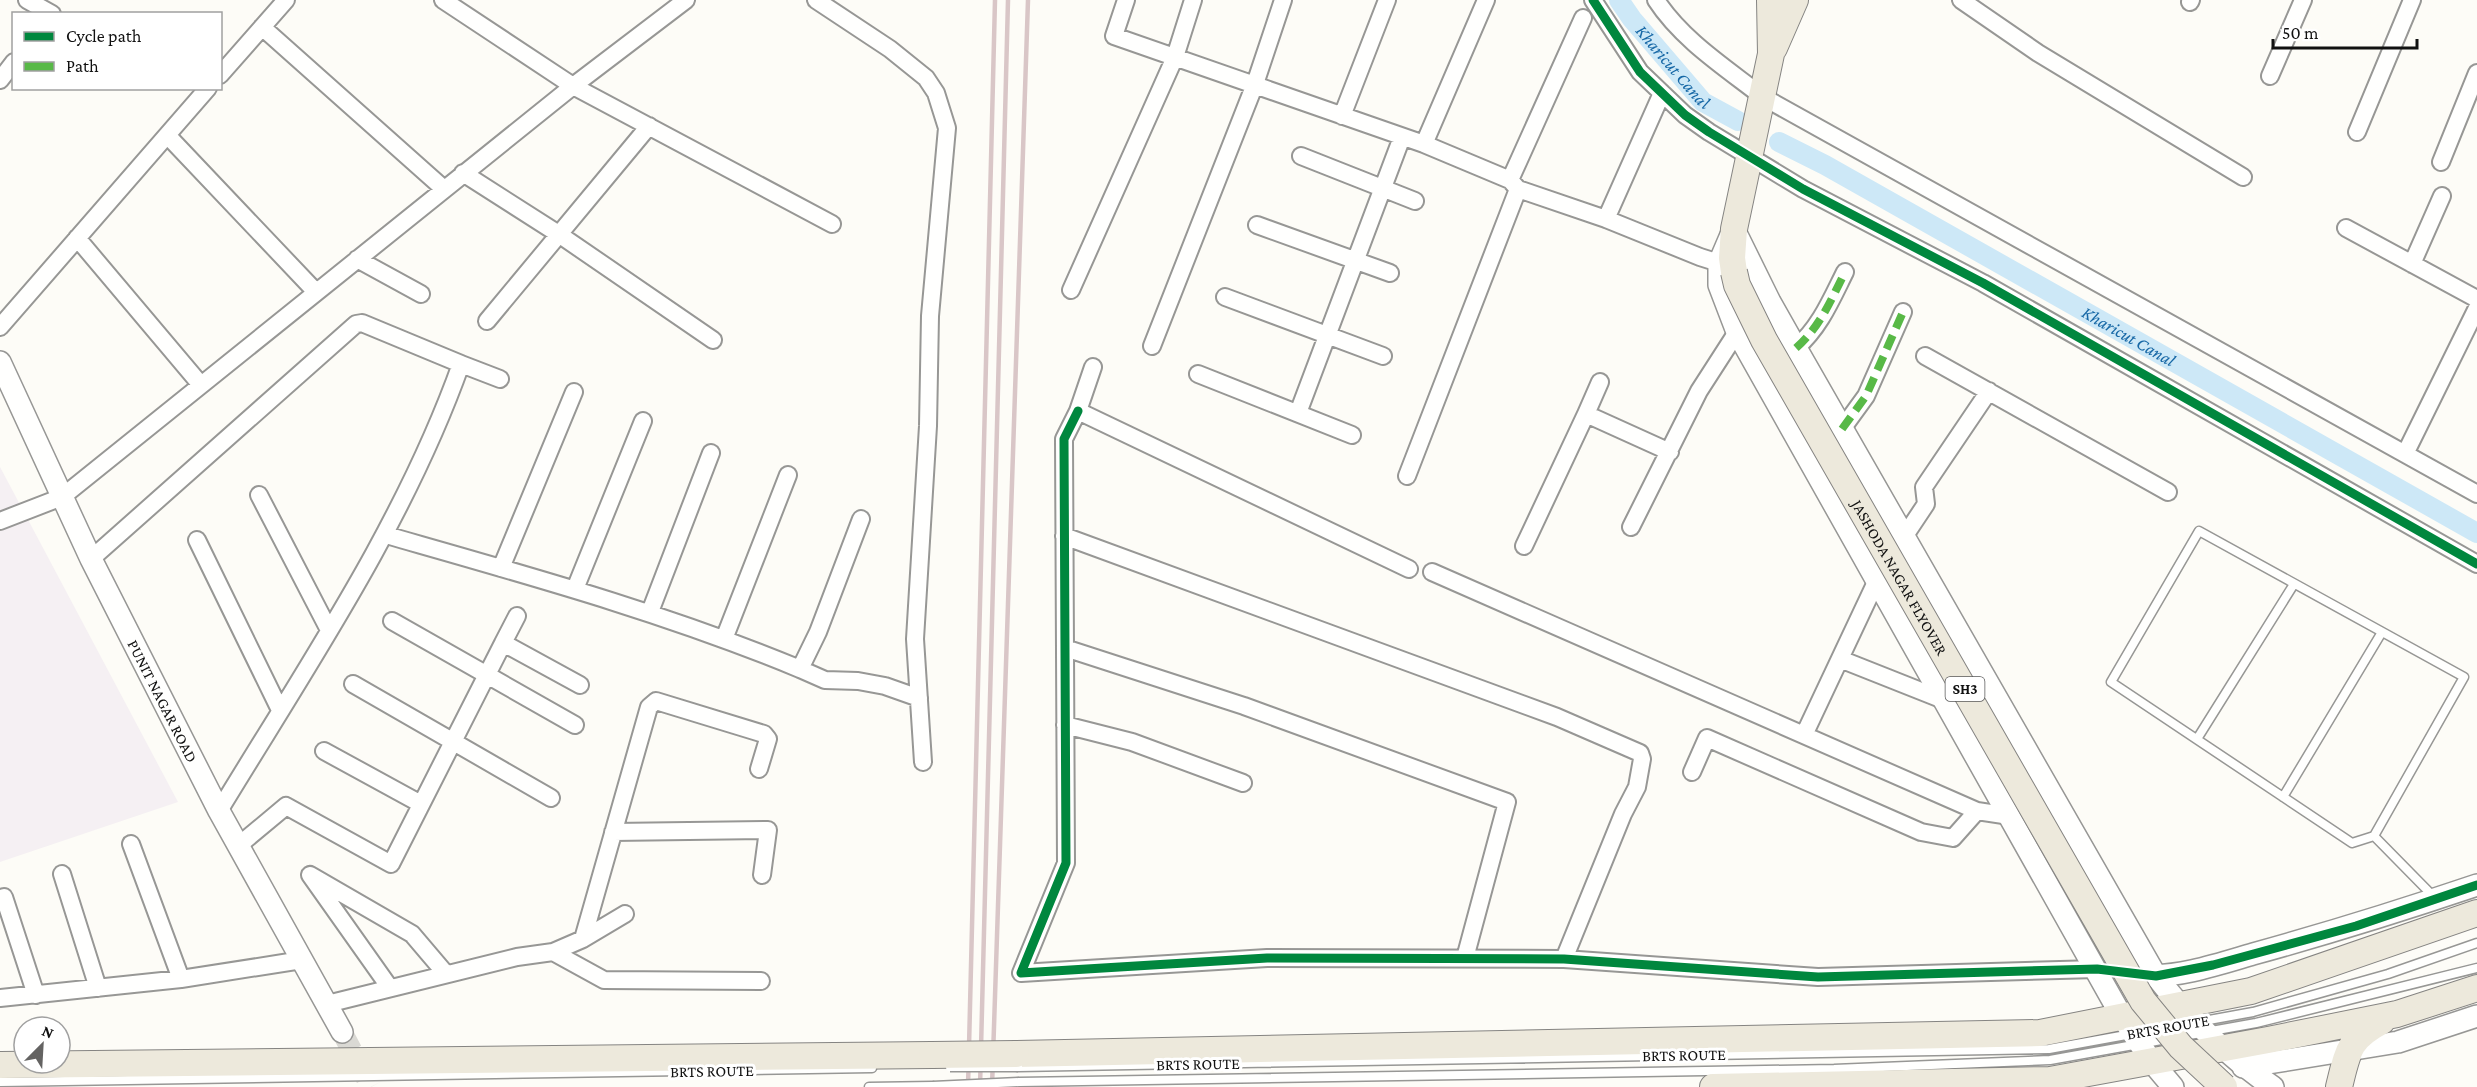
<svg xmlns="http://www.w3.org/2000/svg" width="2477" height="1087" viewBox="0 0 2477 1087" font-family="'Crimson Pro',serif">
<rect width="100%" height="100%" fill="#fdfcf7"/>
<!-- industrial -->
<path fill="#f5f0f3" d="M0 467 178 802 0 862Z"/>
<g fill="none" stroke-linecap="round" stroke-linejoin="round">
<!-- canal -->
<g stroke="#cde8f7" stroke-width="20">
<path id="s1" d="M1619 0 1632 19 1703 102 1738 121"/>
<path id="s2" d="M1779 142 1825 165 2477 533"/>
</g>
<!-- tertiary-tunnel -->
<path stroke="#dad9d4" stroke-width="21" stroke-dasharray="21 10" stroke-linecap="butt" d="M342 1032 371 1087"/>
<defs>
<path id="service" d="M2197 739 2294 584
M2283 797 2382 632
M2374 836 2352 843 2111 682 2199 531 2464 677 2374 836 2434 897
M1018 1067 2049 1049 2253 1012 2388 974 2477 943
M0 1082 872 1068
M1019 1082 1834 1069 2050 1060 2256 1023 2477 968
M869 1087 933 1086"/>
<path id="minor" d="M27 0 52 14
M686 0 573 86 832 224
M816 0 890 49 926 78 936 93 947 128 930 316 928 426 915 639 923 762
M1126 0 1114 36 1424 144 1510 180 1518 189 1606 219 1700 257 1719 263
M1593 0 1640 72 1685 115 1709 132 1803 189 1983 283 2477 564
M1656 0C1682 40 1726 68 1763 97L2477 494
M1961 0 2038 53 2243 177
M2190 2 2191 0
M262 27 444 189
M220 75 286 0
M2270 76 2303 0
M0 80 14 62
M1342 116 1387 0
M2357 132 2412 0
M167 135 316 292
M1424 144 1486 0
M1301 156 1415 201
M2441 162 2477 73
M463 173 560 235 713 340
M1510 180 1583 18
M1606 219 1662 93
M1257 225 1390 273
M2346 228 2477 299
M77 238 201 385
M357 259 421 294
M2412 264 2442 196
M1071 290 1175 57 1193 0
M1225 297 1383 356
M487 321 649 126
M0 327 208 88
M1152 346 1255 84 1283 0
M1796 348C1820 327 1831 300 1845 272
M1925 356 2168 492
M461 364 500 379
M1093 367 1078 411 1409 569
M1198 374 1352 435
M1078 411 1064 439 1066 863 1021 973 1267 958 1564 959 1818 977 2097 969
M1298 413 1402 137
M1586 414 1600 382
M1842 429 1866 396 1903 312
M2405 454 2477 308
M1407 476 1518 189
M259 495 329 630
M0 521 62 497 573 86 443 0
M1631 527 1699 391 1737 332
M386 535C526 575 665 613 800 669L818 632 861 519
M1064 536 1557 717 1640 753 1642 759 1637 787 1623 814 1564 959
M1904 537 1926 504 1924 487 1989 391
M197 540 280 710
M1524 546 1586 414 1670 452
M91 559 356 324 362 323 461 364C404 524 307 666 219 811
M501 568 574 392
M1432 572 1977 811 2010 816
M575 589 643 421
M650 612 711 453
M392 621 575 725
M724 639 788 475
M503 643 517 616
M1065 648 1244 706 1507 802 1465 958
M1840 659 1946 701
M800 669 825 680 858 681 885 686 919 698
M353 684 551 798
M1065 725 1132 742 1243 783
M1804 735 1877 580
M324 751 421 804
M1692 772 1707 738 1921 832 1953 838 1977 811
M613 832 768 830 762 875
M131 844 181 979
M238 846 286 806 391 864 503 643 580 685
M62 874 98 988
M4 897 36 995
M583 939 649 707 656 701 764 734 768 739 759 769
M553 952 604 980 761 981
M390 988 310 875 412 934 446 974
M0 998 181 979 302 960
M327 1004 517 957 553 952 583 939 625 914"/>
<g id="tertiary">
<path d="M1734 229 1770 302 1796 348 2156 976C2190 1020 2227 1056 2273 1087"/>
<path d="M1731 235 1719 263V285L1737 332 2122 1017 2152 1062 2173 1087"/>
<path id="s3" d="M0 362 91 559 219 811 342 1032"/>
<path d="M2146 975C2178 978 2222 963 2253 954 2329 933 2403 910 2477 885"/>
<path d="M2243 1067 2398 1042 2477 1016"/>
</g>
<path id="primary" d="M1774 48 1795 0
M1734 272 1732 258 1734 229 1771 54 1770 0
M1016 1054 2040 1033 2251 991 2477 913
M0 1065 932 1055
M1713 1087 2050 1080 2268 1040 2397 1014 2477 988
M2339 1087C2348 1051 2348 1039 2382 1021"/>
</defs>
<!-- service casing -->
<use href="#service" stroke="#979795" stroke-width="11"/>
<!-- minor casing -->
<use href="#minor" stroke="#979795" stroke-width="20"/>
<!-- tertiary casing -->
<use href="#tertiary" stroke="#979795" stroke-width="24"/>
<!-- primary casing -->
<use href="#primary" stroke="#858482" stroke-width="28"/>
<!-- service -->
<use href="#service" stroke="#fffffe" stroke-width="8"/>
<!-- minor -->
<use href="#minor" stroke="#fffffe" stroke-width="16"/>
<!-- tertiary -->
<use href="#tertiary" stroke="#fffffe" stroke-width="21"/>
<!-- primary -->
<use href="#primary" stroke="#ede9dc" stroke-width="26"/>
<!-- rail -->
<path stroke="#d9c6c7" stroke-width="4.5" d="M968 1087 995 0
M980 1087 1008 0
M992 1087 1028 0"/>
<defs>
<path id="service-bridge" d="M950 1067H1018
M933 1086 1019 1082"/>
<g id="primary-bridge">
<path id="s4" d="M1734 272 1737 285 1764 340 2143 1001 2181 1047 2224 1087"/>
<path d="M932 1055 1016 1054"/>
</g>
</defs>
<!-- service-bridge casing -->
<use href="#service-bridge" stroke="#979795" stroke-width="11" stroke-linecap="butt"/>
<!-- primary-bridge casing -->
<use href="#primary-bridge" stroke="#858482" stroke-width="28" stroke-linecap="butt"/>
<!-- service-bridge -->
<use href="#service-bridge" stroke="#fffffe" stroke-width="8"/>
<!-- primary-bridge -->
<use href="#primary-bridge" stroke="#ede9dc" stroke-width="26"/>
<!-- quiet -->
<path stroke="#58b947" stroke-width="8" stroke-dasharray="15 8" stroke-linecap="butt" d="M1796 348C1820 327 1831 300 1845 272
M1842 429 1866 396 1903 312"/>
<defs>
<path id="cycleway" d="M1593 0 1640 72 1685 115 1709 132 1803 189 1983 283 2477 564
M1078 411 1064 439 1066 863 1021 973 1267 958 1564 959 1818 977 2097 969 2156 976 2213 965 2356 926 2477 885"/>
</defs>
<!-- cycleway casing -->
<use href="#cycleway" stroke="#fff" stroke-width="13"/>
<!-- cycleway -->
<use href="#cycleway" stroke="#00873e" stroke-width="9"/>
</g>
<g text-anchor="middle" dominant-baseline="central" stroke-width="6" stroke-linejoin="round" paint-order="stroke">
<!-- shield labels -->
<rect fill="#fff" stroke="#585858" stroke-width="1.5" x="1945.5" y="677" width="39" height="24" rx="4.5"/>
<g font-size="15" font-weight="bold" fill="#111">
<text x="1965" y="689">SH3</text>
</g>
<!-- street labels -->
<g font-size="16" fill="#111" stroke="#fff">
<text stroke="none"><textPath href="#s4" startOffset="348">JASHODA NAGAR FLYOVER</textPath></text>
<text stroke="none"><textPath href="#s3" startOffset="376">PUNIT NAGAR ROAD</textPath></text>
<text transform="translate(2168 1027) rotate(-10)">BRTS ROUTE</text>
<text transform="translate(1684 1055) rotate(-1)">BRTS ROUTE</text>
<text transform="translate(1198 1064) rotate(-1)">BRTS ROUTE</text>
<text transform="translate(712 1071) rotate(-1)">BRTS ROUTE</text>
</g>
<!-- water labels -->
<g font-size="18" font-style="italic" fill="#1768a6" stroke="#fff">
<text stroke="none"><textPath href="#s1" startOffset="86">Kharicut Canal</textPath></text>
<text stroke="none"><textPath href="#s2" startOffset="400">Kharicut Canal</textPath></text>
</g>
</g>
<!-- legend -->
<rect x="12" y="12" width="210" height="78" fill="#ffffff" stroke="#a0a0a0" stroke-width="1.5"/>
<rect x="24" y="32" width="30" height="9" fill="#00873e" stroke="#a0a0a0" stroke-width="1.5"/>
<text x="66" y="42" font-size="18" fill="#111111">Cycle path</text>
<rect x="24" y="62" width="30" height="9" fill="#58b947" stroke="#a0a0a0" stroke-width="1.5"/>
<text x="66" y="72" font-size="18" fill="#111111">Path</text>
<!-- north arrow -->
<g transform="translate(42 1045) rotate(24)"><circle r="28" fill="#ffffff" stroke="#a0a0a0" stroke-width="1.5"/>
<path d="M0-4.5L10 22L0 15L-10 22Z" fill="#646362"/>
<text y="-9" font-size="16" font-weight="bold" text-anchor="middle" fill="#111111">N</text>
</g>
<!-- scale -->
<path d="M2273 39v9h144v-9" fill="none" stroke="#111111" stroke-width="3"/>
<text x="2282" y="39" font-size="18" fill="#111111" stroke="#ffffff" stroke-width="4.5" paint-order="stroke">50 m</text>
</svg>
